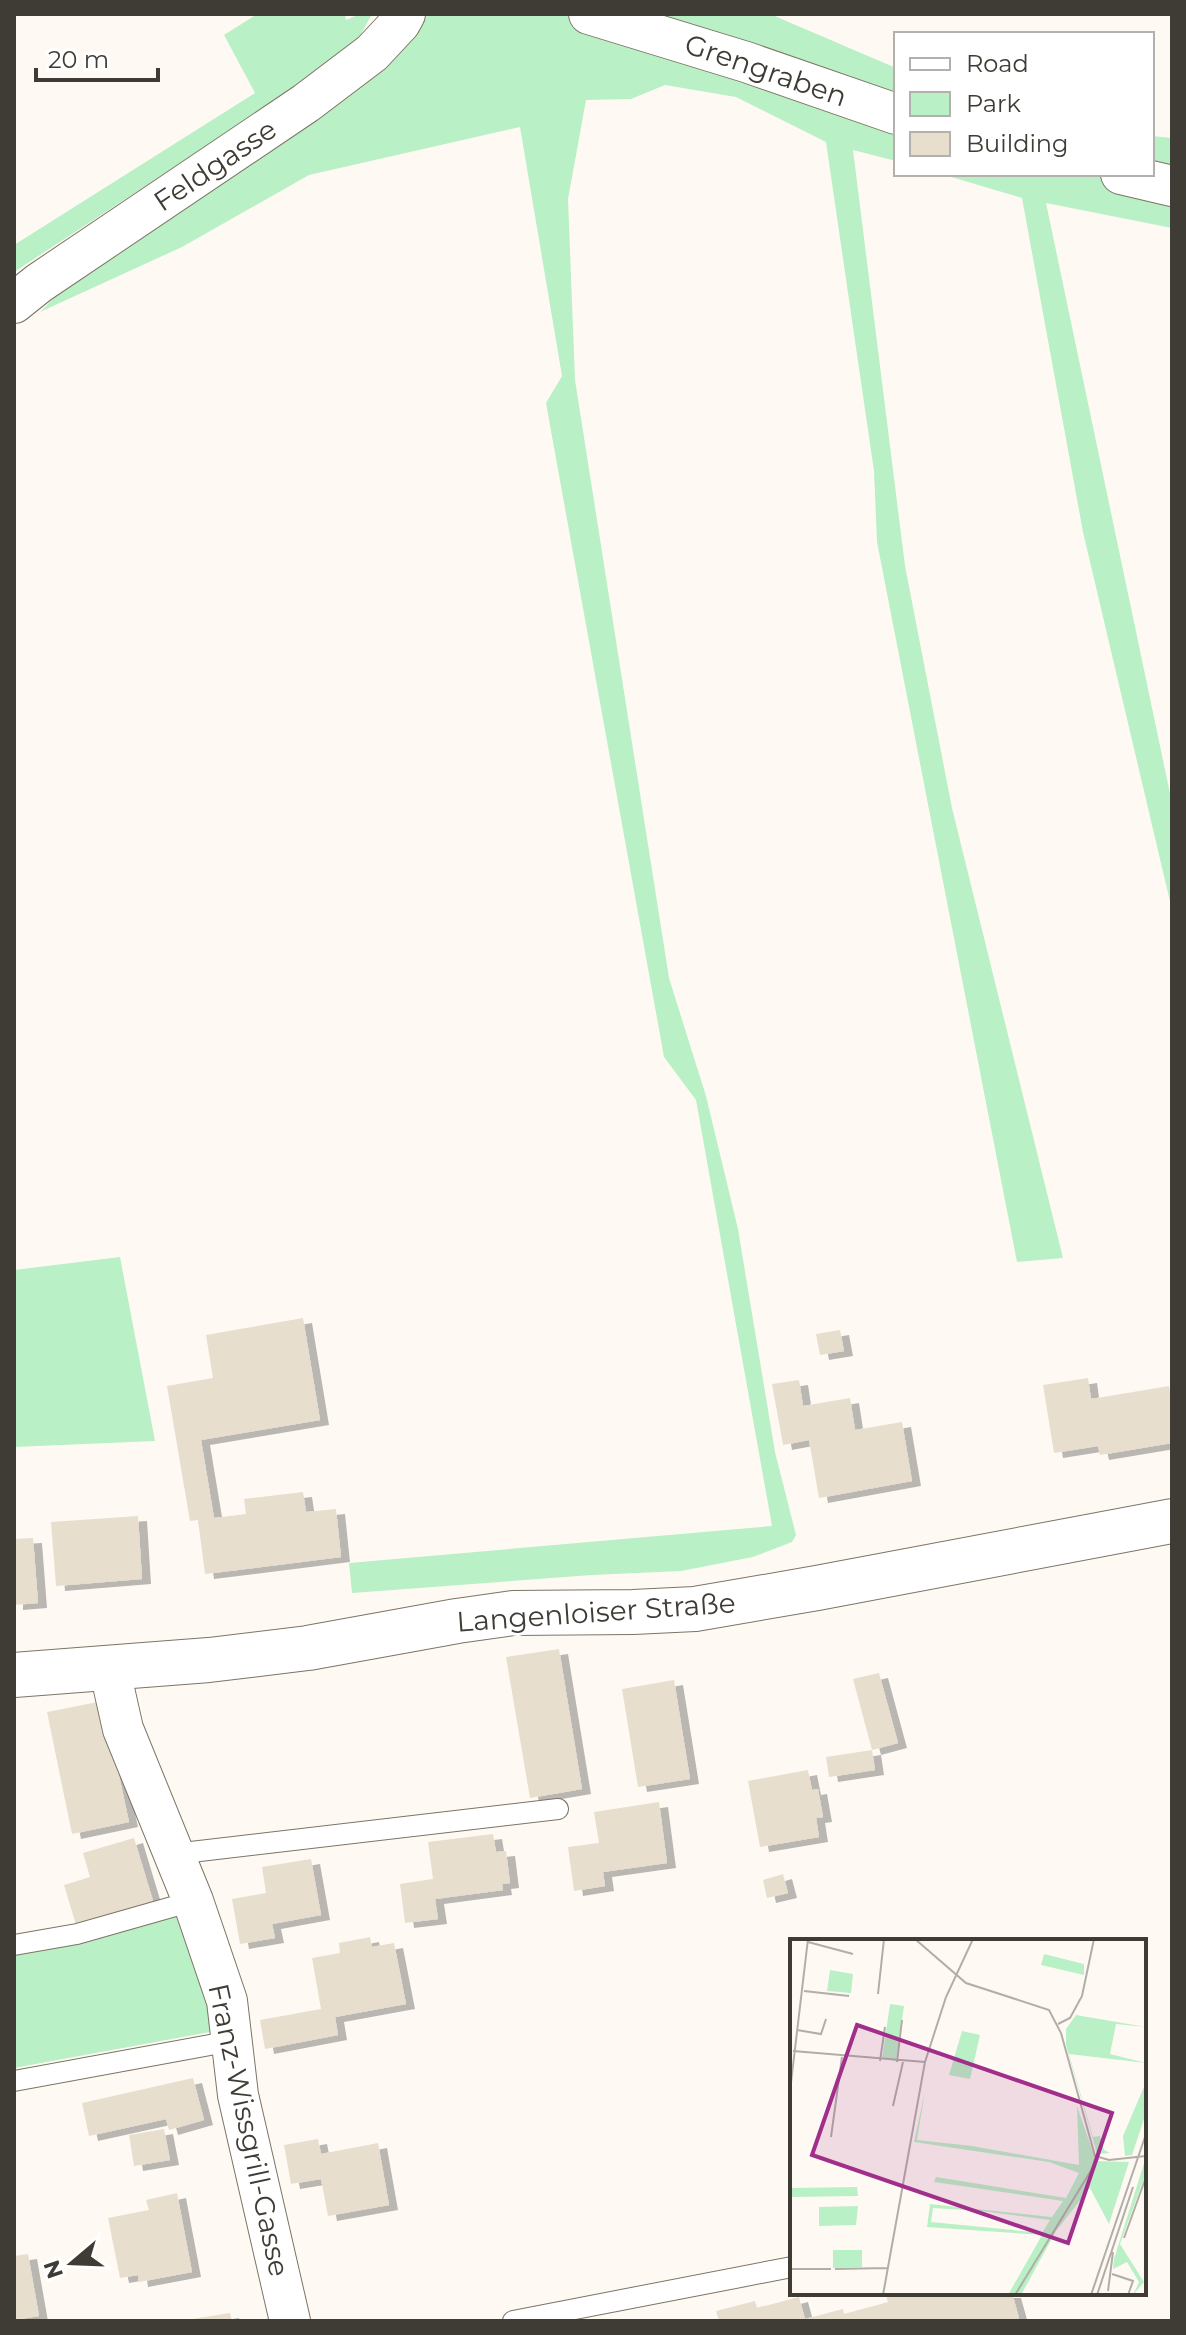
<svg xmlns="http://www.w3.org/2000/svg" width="1186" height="2335" viewBox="0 0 1186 2335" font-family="Montserrat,sans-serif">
<defs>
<filter id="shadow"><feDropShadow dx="9" dy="5" stdDeviation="0" flood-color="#0004"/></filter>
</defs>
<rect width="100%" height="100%" fill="#fefaf3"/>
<!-- green -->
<path fill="#baf0c5" d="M257 14H345L346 20 360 14H372L356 43 295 88 14 272V245L255 93 224 35Z
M428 14H770L896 68V161L853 150 905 566 952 808 1063 1258 1017 1262 877 542 874 471 826 142 736 97 665 85 631 99 586 100 568 199 575 380 669 978 706 1096 738 1229 775 1452 796 1535 792 1542 753 1557 681 1571 592 1575 352 1593 349 1563 772 1526 696 1100 664 1057 546 403 562 376 520 127 309 175 182 247 40 312 76 276 414 35Z
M1152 136 1172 138V228L1046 203 1172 803V910L1083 532 1022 198 941 174H1152Z
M120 1257 155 1441 14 1447V1270Z
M181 1915 211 2004 210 2032 14 2068V1955L81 1943Z"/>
<!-- building -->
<path fill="#e7dece" filter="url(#shadow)" d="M303 1318 320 1420 201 1440 214 1518 246 1514 244 1499 303 1492 306 1512 336 1509 341 1557 205 1574 198 1520 190 1521 167 1386 213 1378 206 1335Z
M840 1330 844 1351 820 1355 816 1334Z
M1088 1378 1091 1399 1169 1386 1172 1406V1443L1100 1455 1098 1446 1054 1453 1043 1385Z
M799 1380 803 1406 850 1398 855 1430 902 1422 912 1481 819 1498 809 1440 783 1445 772 1384Z
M138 1516 142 1579 56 1586 51 1522Z
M33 1538 38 1603 14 1605V1539Z
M559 1649 582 1789 530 1798 506 1657Z
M879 1673 898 1743 872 1750 853 1679Z
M674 1680 690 1779 638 1787 622 1689Z
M103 1701 129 1822 72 1834 47 1712Z
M872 1750 875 1770 829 1777 826 1757Z
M808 1770 812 1790 818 1789 823 1817 816 1818 819 1837 760 1847 748 1781Z
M659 1802 667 1863 603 1872 605 1886 574 1891 568 1847 599 1843 594 1812Z
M493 1834 496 1852 506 1851 510 1883 502 1884 503 1890 435 1899 438 1919 405 1923 400 1884 433 1879 428 1842Z
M134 1838 153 1901 76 1925 64 1885 90 1877 83 1853Z
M311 1859 321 1915 272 1924 275 1938 240 1944 232 1899 266 1893 262 1867Z
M783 1874 788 1893 767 1898 763 1880Z
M370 1937 372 1947 394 1943 406 2004 335 2017 338 2035 265 2049 260 2020 321 2009 312 1958 340 1953 339 1943Z
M193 2078 204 2120 169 2130 166 2119 89 2136 82 2103Z
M164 2129 170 2160 134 2166 129 2135Z
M318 2139 321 2154 378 2143 389 2205 328 2216 321 2179 291 2184 284 2145Z
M177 2193 192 2272 139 2282 138 2275 120 2278 108 2218 149 2210 146 2200Z
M28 2254 39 2316 14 2320V2256Z
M885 2293H1012L1019 2318 1006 2321H719L716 2311 755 2301 757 2308 799 2297 805 2319 843 2309 844 2314 888 2302Z
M230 2313 232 2321H192V2319Z"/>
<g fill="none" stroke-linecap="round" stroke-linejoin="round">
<defs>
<path id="lane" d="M174 1854 558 1809
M14 1945 77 1934 193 1901
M14 2081 232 2041
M513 2321 792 2267"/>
<path id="street" d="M589 14 746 62 896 114
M1121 174 1172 186
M14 303 39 283 306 103 372 53 400 23 405 14
M113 1668 114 1689 123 1729 193 1901 227 2001 238 2095 290 2321"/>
<path id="secondary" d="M14 1675 209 1660 308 1648 457 1621 513 1613 633 1612 695 1609 817 1588 1172 1521"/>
</defs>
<!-- lane casing -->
<use href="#lane" stroke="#7c7465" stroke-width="22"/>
<!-- street casing -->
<use href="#street" stroke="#7c7465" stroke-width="42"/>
<!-- secondary casing -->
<use href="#secondary" stroke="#7c7465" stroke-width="46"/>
<!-- lane -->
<use href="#lane" stroke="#fff" stroke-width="20"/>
<!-- street -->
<use href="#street" stroke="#fff" stroke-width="40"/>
<!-- secondary -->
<use href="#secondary" stroke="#fff" stroke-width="44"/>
</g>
<g text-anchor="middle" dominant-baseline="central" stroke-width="6" stroke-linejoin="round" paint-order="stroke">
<!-- street labels -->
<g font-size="28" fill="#3f3b35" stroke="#fff">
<text transform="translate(766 70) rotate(19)">Grengraben</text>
<text transform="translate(215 165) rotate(-34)">Feldgasse</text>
<text transform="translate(596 1612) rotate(-4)">Langenloiser Straße</text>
<text transform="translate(249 2130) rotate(78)">Franz-Wissgrill-Gasse</text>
</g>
</g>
<!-- overview -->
<g transform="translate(790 1939)">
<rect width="356" height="356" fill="#fefaf3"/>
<path d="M254 15 294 25V36L251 26ZM40 31 63 35 61 54 37 52ZM100 65 114 67 106 122 92 120ZM286 76 356 88 326 85 320 115 356 124 279 115 303 198 310 197 314 211 320 214 307 215 276 106V90ZM172 92 190 96 180 140 159 136ZM356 143V174L342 216 335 217 333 197ZM135 152 127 201 182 207 289 226 287 167 306 222 339 223 319 285 300 249 266 292 231 356H218L252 296 137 288 140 265 262 278 273 262 144 243 146 238 276 259 289 234 259 223 124 203ZM143 269 192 272 260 281 252 294 141 283ZM355 221 356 234 330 305 354 343 343 356 349 343 337 323 323 330 324 320ZM67 248 68 257 0 258V249ZM68 267 66 286 29 287V268ZM43 311H72V328L43 329Z" fill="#baf0c5" fill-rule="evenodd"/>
<path fill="none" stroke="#b2aea7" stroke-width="2" d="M125 0 176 44 259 71 271 94 305 217 319 221 356 217M18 3 63 15M14 52 59 57M88 55 94 0M268 85 280 79 292 57 304 0M7 91 31 95 36 80M3 112 135 123M90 122 95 88M107 123 112 81M0 152 18 0M103 167 113 123M41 198 52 118M334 299 356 238M0 330H41M45 330 98 329M322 335 343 342 338 356M318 352 323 313M93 356 135 123 156 58 183 0M225 356 308 220M301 356 356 195M307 356 343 248"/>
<path fill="#a02e8a" fill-opacity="0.15" stroke="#a02e8a" stroke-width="4" d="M67 86 322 174 278 304 22 216Z"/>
<rect width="356" height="356" fill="none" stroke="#3f3b35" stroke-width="4"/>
</g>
<!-- border -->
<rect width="1186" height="2335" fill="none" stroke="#3f3b35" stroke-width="32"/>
<!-- legend -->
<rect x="894" y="32" width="260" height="144" fill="#ffffff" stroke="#b2b1ae" stroke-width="2"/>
<rect x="910" y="58" width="40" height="12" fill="#ffffff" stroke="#b2b1ae" stroke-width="2"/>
<text x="966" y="72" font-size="24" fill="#3f3b35">Road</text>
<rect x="910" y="92" width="40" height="24" fill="#baf0c5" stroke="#b2b1ae" stroke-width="2"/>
<text x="966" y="112" font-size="24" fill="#3f3b35">Park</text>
<rect x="910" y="132" width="40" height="24" fill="#e7dece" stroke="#b2b1ae" stroke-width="2"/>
<text x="966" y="152" font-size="24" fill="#3f3b35">Building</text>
<!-- north arrow -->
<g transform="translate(72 2263) rotate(251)" stroke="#ffffff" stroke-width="6" paint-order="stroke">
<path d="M0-6L14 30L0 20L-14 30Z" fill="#3f3b35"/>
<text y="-12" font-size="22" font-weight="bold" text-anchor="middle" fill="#3f3b35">N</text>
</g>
<!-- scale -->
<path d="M36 68v12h122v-12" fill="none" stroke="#3f3b35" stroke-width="4"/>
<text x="48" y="68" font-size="24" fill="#3f3b35" stroke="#ffffff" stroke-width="6" paint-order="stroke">20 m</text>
</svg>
